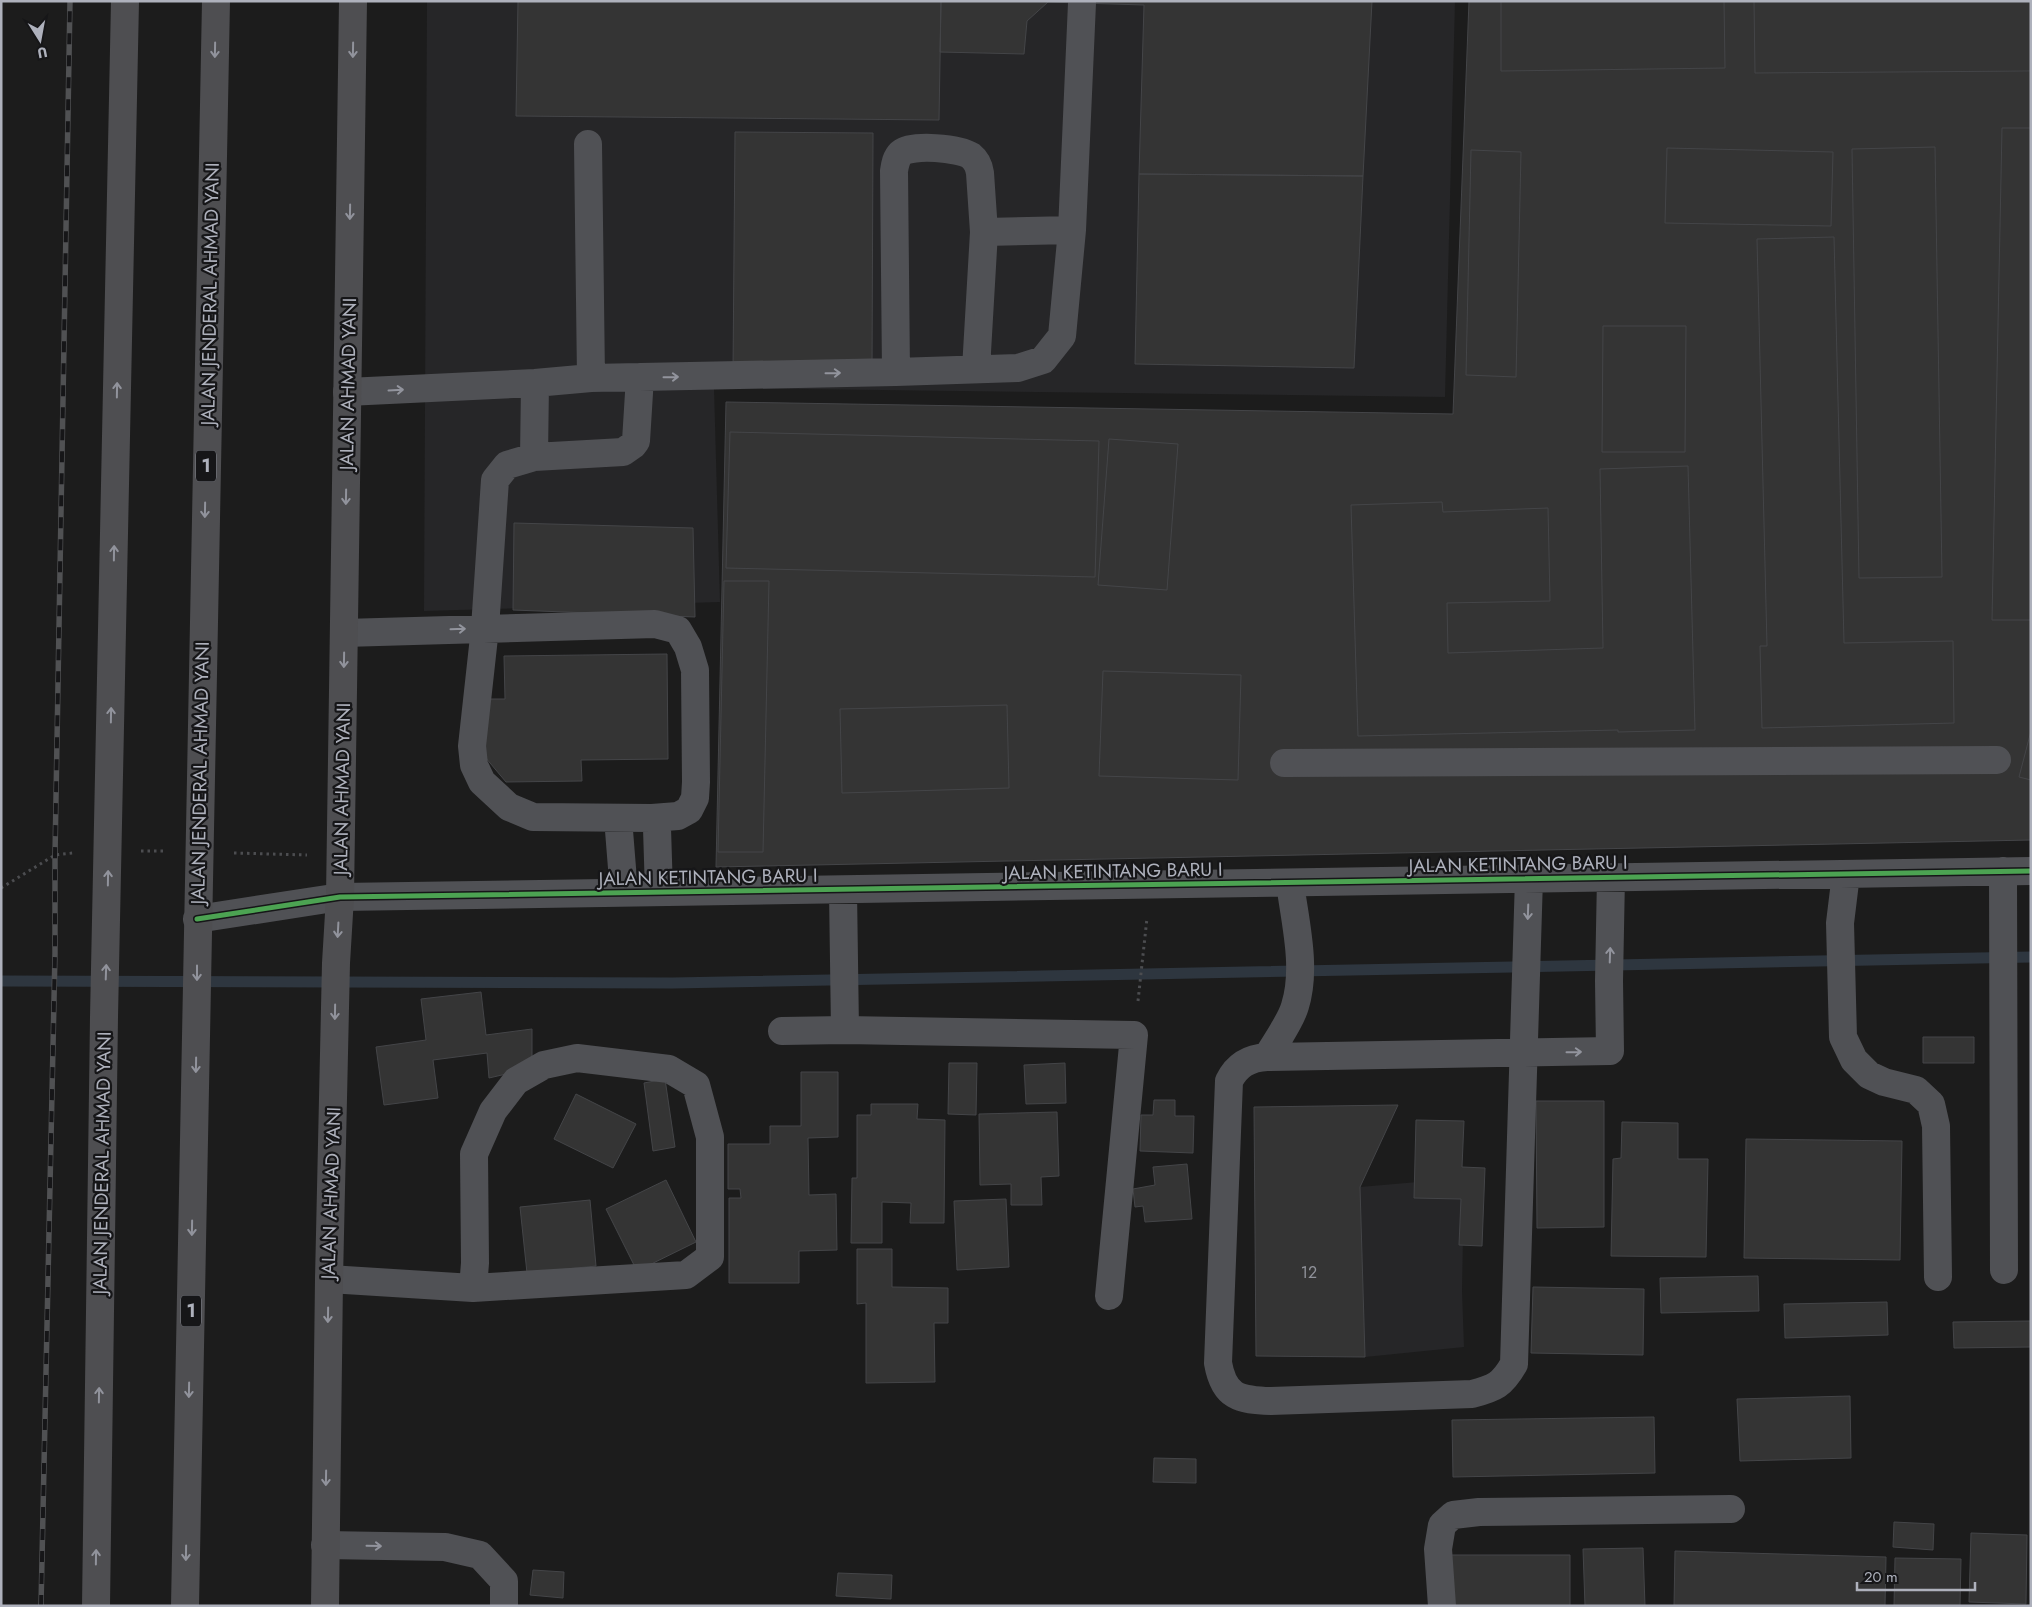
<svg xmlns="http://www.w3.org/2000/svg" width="2032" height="1607" viewBox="0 0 2032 1607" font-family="Jost,sans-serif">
<rect width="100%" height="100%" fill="#1c1c1c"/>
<!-- built -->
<path fill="#262628" d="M427 1H1455L1445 397 714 388 720 602 424 611Z
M1464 1178 1462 1291 1464 1347 1365 1357 1360 1187Z"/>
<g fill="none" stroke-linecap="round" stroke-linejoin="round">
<!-- stream -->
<path stroke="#2e363f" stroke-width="11" d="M1 981 673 983 2031 957"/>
</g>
<!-- building -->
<path fill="#343434" stroke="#444548" d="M518 1H941L939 120 516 116Z
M941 1H1372L1363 176 1139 174 1144 5 1048 2 1027 21 1024 54 940 52Z
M1469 1H2031V840L716 867 726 402 1453 414Z
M1501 1H1724L1725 68 1501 71Z
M1754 1H2031V71L1755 73Z
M2002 128H2031V620H1992Z
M735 132 873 133 872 372H733Z
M1935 147 1942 577 1859 578 1852 149Z
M1667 148 1833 152 1831 226 1665 223Z
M1471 150 1521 152 1516 377 1466 375Z
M1139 174 1363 176 1354 368 1135 364Z
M1834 237 1844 643 1953 641 1954 723 1762 728 1760 646H1767L1757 239Z
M1603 326H1686L1685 452H1602Z
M730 432 1099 441 1095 577 726 568Z
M1109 439 1178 444 1167 590 1098 585Z
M1688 466 1695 730 1618 732V730L1358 736 1351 505 1442 502 1443 512 1548 508 1550 601 1447 603 1448 653 1603 648 1600 469Z
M514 523 693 528 695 617 513 610Z
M724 581H769L763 852H718Z
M667 654 668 759 581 760 582 781 506 782 485 757 484 699H505L504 656Z
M1103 671 1241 675 1238 780 1099 776Z
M1007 705 1009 788 842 793 840 709Z
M2031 731V780L2019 777Z
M481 992 486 1035 532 1029V1068L489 1078 487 1053 433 1060 438 1098 384 1105 376 1047 426 1040 421 999Z
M1923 1037H1974V1063H1923Z
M949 1063H977L976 1115 948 1114Z
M1065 1063 1066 1103 1026 1104 1024 1065Z
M801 1072H838V1137L808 1138 809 1195 836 1194 837 1250 799 1251V1283H729V1198H741L740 1189H728V1144H770V1126H801Z
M665 1079 675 1147 653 1151 644 1083Z
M576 1094 636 1124 613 1168 554 1139Z
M1154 1100H1175V1116H1194L1193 1153 1140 1151 1141 1115H1153Z
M1536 1101H1604V1227L1537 1228Z
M871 1104H918L917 1119 945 1120 944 1223H910L911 1203 882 1202V1243H851L852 1178H857V1115H871Z
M1398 1105 1360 1187 1365 1357 1256 1356 1254 1107Z
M1057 1112 1059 1176 1041 1177 1042 1205H1011V1184L980 1185 979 1114Z
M1416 1120 1464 1121 1462 1167 1485 1168 1482 1246 1459 1245 1461 1199 1414 1198Z
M1622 1122 1678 1123V1159H1708L1706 1257 1611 1256 1613 1159 1621 1158Z
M1746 1139 1902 1141 1900 1260 1744 1258Z
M1187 1164 1192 1219 1145 1222 1143 1206 1135 1207 1133 1189 1155 1185 1153 1167Z
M666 1180 696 1242 637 1271 606 1209Z
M1006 1199 1009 1267 957 1270 954 1201Z
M590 1200 596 1266 527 1273 520 1207Z
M857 1249H892V1287L948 1288V1323H934L935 1382 866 1383V1303L857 1304Z
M1758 1276 1759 1311 1661 1313 1660 1278Z
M1533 1287 1644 1289 1643 1355 1531 1353Z
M1887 1302 1888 1335 1785 1338 1784 1304Z
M2031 1321V1347L1954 1348 1953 1322Z
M1850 1396 1851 1458 1740 1461 1737 1399Z
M1654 1417 1655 1473 1453 1477 1452 1420Z
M1154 1458 1196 1459V1483L1153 1482Z
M1894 1522 1934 1524 1933 1550 1893 1547Z
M1971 1533 2027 1535 2026 1604 1969 1602Z
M1643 1548 1645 1606H1585L1583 1549Z
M1675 1551 1886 1557 1885 1606H1674Z
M1451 1555H1570V1606H1451Z
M1895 1558 1961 1559 1960 1606H1894Z
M533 1570 564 1572 563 1598 530 1595Z
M838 1573 892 1575 891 1599 836 1596Z"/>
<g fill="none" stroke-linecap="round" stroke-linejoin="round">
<!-- path -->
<path stroke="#4c4d50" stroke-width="3" stroke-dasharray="2.5 4" stroke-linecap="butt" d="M141 851H165
M234 853 307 855
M1 888 55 855 73 853
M1138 1001 1147 918"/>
<!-- minor -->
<path stroke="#505155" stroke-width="28" d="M588 144 591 378
M976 369 984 232 1072 230 1082 3
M896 372 894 171C895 164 896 158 901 153 912 144 959 148 971 156 976 160 979 166 980 173L984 232
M347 392 535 383 591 378 896 372 1018 368 1043 360 1062 336 1072 230
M534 457 535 383
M344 633 655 624 678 630 688 647 695 670 696 782 695 798 689 810 678 816 652 818 533 817 509 807 482 782 474 765 472 746 485 628 495 480 507 465 534 457 623 452 633 445 636 441 640 377
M1284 763 1997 760
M618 818 624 893
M652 818 657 828 659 892
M2003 871 2004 1270
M1846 874 1840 923 1843 1037 1854 1060 1869 1075 1884 1082 1916 1090 1931 1104 1936 1126 1938 1277
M1529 878 1514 1364C1502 1385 1495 1388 1472 1394L1271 1401C1239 1400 1224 1397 1218 1363L1229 1081C1237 1065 1249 1058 1267 1057L1610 1051 1609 981 1611 877
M843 891 845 1030
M197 919 340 897 2031 871
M782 1031 845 1030 1134 1035 1109 1296
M1267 1057C1275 1043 1291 1021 1295 1006 1307 968 1295 922 1290 883
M329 1279 473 1288 475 1263 474 1154 493 1111 516 1081 544 1065 577 1058 669 1069 696 1085 710 1137V1257L686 1275 473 1288
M325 1545 445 1547 480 1555 504 1581V1606
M1442 1606 1438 1549 1442 1525 1453 1515 1479 1512 1731 1509"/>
<!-- highway -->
<path stroke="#4e4e51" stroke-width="28" d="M96 1606 104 1017 125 1
M185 1606 216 1
M325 1606 329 1279 336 963 340 897 353 1"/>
<defs>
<path id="rail" d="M41 1606 55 953V855L70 1"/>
</defs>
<!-- rail casing -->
<use href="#rail" stroke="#505153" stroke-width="5.5"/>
<!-- rail -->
<use href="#rail" stroke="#161618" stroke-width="4" stroke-dasharray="11" stroke-linecap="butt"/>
<defs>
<path id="cycleway" d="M197 919 340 897 2031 871"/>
</defs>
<!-- cycleway casing -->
<use href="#cycleway" stroke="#161618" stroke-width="8"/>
<!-- cycleway -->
<use href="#cycleway" stroke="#4ca352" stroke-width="5"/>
</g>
<!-- one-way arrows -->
<defs><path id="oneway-shaft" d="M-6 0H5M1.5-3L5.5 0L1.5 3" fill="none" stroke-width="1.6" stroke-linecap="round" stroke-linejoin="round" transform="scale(1.25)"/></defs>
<g stroke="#91939c">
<use href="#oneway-shaft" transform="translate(215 50) rotate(91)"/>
<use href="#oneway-shaft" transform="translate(353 50) rotate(91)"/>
<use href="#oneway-shaft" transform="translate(350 212) rotate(91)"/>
<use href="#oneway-shaft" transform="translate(117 390) rotate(-89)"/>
<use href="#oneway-shaft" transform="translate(346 497) rotate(91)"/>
<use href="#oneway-shaft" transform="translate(205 510) rotate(91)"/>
<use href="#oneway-shaft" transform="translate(114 553) rotate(-89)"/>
<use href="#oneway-shaft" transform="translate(344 660) rotate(91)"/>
<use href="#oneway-shaft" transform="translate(111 715) rotate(-89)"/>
<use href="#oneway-shaft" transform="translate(108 878) rotate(-89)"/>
<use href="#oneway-shaft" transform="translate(338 930) rotate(93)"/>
<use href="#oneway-shaft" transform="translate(106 972) rotate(-88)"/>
<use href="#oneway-shaft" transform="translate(197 973) rotate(90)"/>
<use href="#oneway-shaft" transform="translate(335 1012) rotate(91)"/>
<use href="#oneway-shaft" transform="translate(196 1065) rotate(91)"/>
<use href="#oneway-shaft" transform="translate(192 1228) rotate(91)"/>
<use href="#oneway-shaft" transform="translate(328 1315) rotate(91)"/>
<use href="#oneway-shaft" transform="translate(189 1390) rotate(91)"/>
<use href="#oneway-shaft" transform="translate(99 1395) rotate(-89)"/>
<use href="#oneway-shaft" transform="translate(326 1478) rotate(91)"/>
<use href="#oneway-shaft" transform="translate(186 1553) rotate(91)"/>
<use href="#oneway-shaft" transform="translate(96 1557) rotate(-89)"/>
</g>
<g stroke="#92949d">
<use href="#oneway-shaft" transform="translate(833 373) rotate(-1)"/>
<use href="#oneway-shaft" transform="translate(671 377) rotate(-1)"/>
<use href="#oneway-shaft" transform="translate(396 390) rotate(-3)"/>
<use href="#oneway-shaft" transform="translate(458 629) rotate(-2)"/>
<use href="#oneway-shaft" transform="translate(1528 912) rotate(92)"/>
<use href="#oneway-shaft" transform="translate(1610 955) rotate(-88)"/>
<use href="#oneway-shaft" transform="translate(1574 1052) rotate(-1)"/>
<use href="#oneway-shaft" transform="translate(374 1546) rotate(1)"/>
</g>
<g text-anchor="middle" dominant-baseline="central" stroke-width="4.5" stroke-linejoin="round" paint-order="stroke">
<!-- number labels -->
<g font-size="16" fill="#90929a">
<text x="1309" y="1272">12</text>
</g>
<!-- shield labels -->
<g fill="#161618" stroke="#80828b" stroke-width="1">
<rect x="196" y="450.5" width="20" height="31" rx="4"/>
<rect x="181" y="1295.5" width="20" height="31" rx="4"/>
</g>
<g font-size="18" font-weight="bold" fill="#aeb1bc">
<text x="206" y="466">1</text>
<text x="191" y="1311">1</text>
</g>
<!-- street labels -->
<g font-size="19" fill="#aeb1bc" stroke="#161618">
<text transform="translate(210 294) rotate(-89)">JALAN JENDERAL AHMAD YANI</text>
<text transform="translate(348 384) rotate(-89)">JALAN AHMAD YANI</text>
<text transform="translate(200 773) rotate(-89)">JALAN JENDERAL AHMAD YANI</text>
<text transform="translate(342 789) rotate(-89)">JALAN AHMAD YANI</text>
<text transform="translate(1518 864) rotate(-1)">JALAN KETINTANG BARU I</text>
<text transform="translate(1113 871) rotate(-1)">JALAN KETINTANG BARU I</text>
<text transform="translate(708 877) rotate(-1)">JALAN KETINTANG BARU I</text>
<text transform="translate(102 1163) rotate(-89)">JALAN JENDERAL AHMAD YANI</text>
<text transform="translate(331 1193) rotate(-88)">JALAN AHMAD YANI</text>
</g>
</g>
<!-- border -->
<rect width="2032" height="1607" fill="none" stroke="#aeb1bc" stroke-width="5"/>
<!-- north arrow -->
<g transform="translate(40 40) rotate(169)" stroke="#161618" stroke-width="4" paint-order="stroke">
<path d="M0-4L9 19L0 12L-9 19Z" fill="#aeb1bc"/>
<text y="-8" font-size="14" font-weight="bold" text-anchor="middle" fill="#aeb1bc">U</text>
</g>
<!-- scale -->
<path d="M1857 1582v8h118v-8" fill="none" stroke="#aeb1bc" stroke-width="2.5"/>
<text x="1864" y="1582" font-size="15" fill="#aeb1bc" stroke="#161618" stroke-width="4" paint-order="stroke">20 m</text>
</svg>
